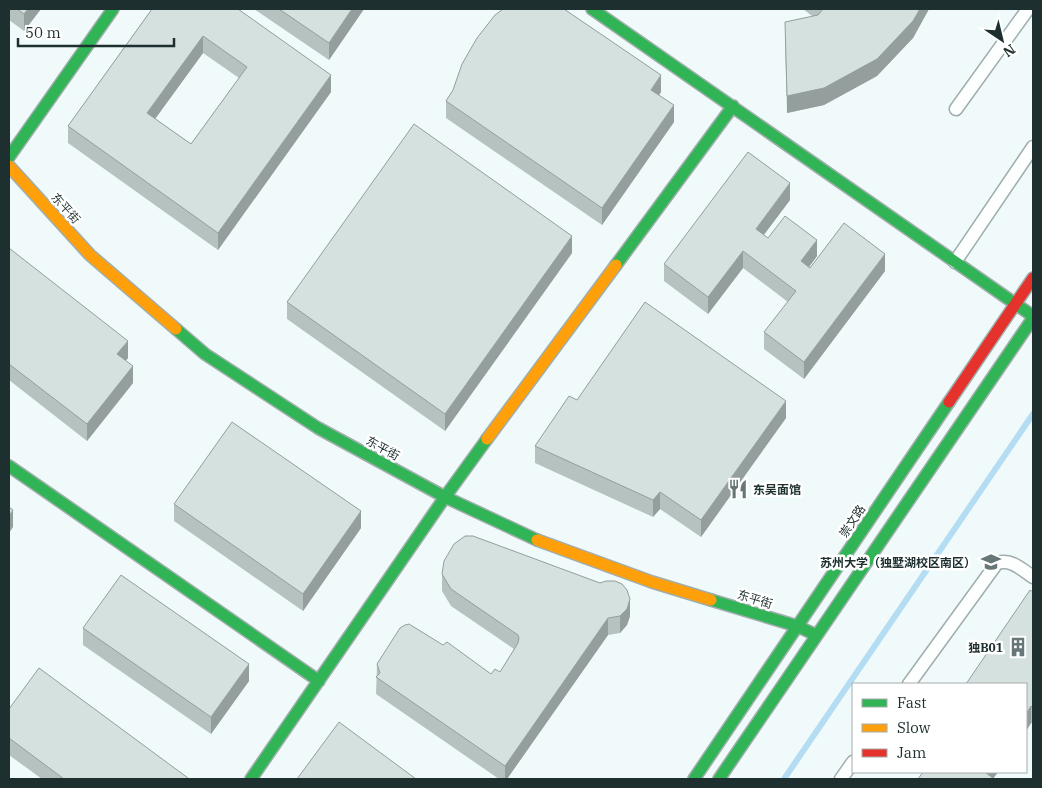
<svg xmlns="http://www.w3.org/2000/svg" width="1042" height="788" viewBox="0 0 1042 788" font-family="'IBM Plex Serif','Noto Sans SC',serif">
<rect width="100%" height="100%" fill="#f0fafa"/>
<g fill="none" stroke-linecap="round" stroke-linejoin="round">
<!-- stream -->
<path stroke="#b4ddf4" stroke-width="6" d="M784 779 1033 414"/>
<defs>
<path id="lane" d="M956 109 1028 9
M955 262 1033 147
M909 684 997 563C1012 559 1021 569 1033 577
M841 779 853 762"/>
<path id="fast" d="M592 9 1030 314
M9 157 113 9
M616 265 733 106
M176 329 205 354 318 428 445 497 537 540
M9 466 319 681
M711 600 797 626 816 635
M251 779 445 497 487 439
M694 779 949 402
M719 779 1033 318"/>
<path id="slow" d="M9 166 90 255 176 329
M487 439 616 265
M537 540 652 582 711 600"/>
<path id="jam" d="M949 402 1033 278"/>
</defs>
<!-- lane casing -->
<use href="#lane" stroke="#a0adad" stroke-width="15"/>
<!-- fast casing -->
<use href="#fast" stroke="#a0adad" stroke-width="14"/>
<!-- slow casing -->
<use href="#slow" stroke="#a0adad" stroke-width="14"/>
<!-- jam casing -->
<use href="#jam" stroke="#a0adad" stroke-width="14"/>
<!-- lane -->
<use href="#lane" stroke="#fdfefe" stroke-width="12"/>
<!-- fast -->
<use href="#fast" stroke="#30b455" stroke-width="11"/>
<!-- slow -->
<use href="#slow" stroke="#ff9f0a" stroke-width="11"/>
<!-- jam -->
<use href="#jam" stroke="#e5322d" stroke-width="11"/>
</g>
<!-- wall -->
<path fill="#b6c2c0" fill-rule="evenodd" d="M9 9H41L24 31 9 20Z
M152 9 331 92 218 250 68 143V126ZM203 53 239 78 191 144 155 119Z
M254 9H364L329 60Z
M803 9H929L913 38 877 76 824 105 787 113 785 39 812 16Z
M453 90 661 92 659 95 674 122 602 225 446 118V101Z
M790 200 764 235 768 238 817 256 809 267 810 268 885 271 804 379 764 349V332L788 302 743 268 708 314 664 281V264Z
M9 248 128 358 125 361 133 383 87 441 9 380Z
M572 253 445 431 287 319V302Z
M577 400 786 418 701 537 660 509 653 517 535 463V446Z
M174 504 361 528 303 611 174 521Z
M442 574 630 616 627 625 620 633 608 635 507 779H499L376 694 377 664 491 674 500 672 514 649 451 606 442 591Z
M1033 592V724L1031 723 1026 731Z
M83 628 249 681 211 734 83 645Z
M9 709 188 779H42L9 755Z"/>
<!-- shaded-wall -->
<path fill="#949e9c" d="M28 9H41L24 31V14Z
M352 9H364L329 60V43Z
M920 9H929L913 38 877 76 824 105 787 113V96Z
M203 36V53L147 130V113Z
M331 75V92L218 250V233Z
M661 75V92L651 107V90Z
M674 105V122L602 225V208Z
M790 183V200L756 245V229Z
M572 236V253L445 431V414Z
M817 240V256L801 278V261Z
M743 251V268L708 314V297Z
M885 254V271L804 379V362Z
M128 341V358L117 371V354Z
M133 366V383L87 441V424Z
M786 401V418L701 537V520Z
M660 492V509L653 517V500Z
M13 510V527L9 533V516Z
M361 511V528L303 611V594Z
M630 599V616L627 625 620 633V616Z
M608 618V635L507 779H505V766Z
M249 664V681L211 734V717Z
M1031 706V723L1026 731V714Z
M986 772H998L993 779 986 773Z"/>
<!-- building -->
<path fill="#d4e1df" stroke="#949e9c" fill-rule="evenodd" d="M17 9H28L24 14Z
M152 9H238L331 75 218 233 68 126ZM203 36 247 67 191 144 147 113Z
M279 9H352L329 43Z
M503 9H564L661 75 651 90 674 105 602 208 446 101 453 90 462 64 477 38 495 15Z
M823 9H920L913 21 877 59 824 88 787 96 785 22 818 15Z
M414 124 572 236 445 414 287 302Z
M748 152 790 183 756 229 768 238 785 216 817 240 801 261 810 268 844 223 885 254 804 362 764 332 796 291 743 251 708 297 664 264Z
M9 248 128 341 117 354 133 366 87 424 9 364Z
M645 302 786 401 701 520 660 492 653 500 535 446 569 396 577 400Z
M232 422 361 511 303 594 174 504Z
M9 507 13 510 9 516Z
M465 536H473L600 583 606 581H615L622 584 627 590 630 599 627 609 620 616 608 618 505 766 376 677 380 673 377 664 400 628 405 625 409 624 443 645 447 642 491 674 495 669 500 672 518 643 519 638 518 635 451 589 442 574 444 561 454 544Z
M121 575 249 664 211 717 83 628Z
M1030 590 1033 592V708L1031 706 1026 714V684H966Z
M39 668 188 778V779H64L9 738V709Z
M339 722 416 779H297Z
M923 772H986V773L993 778V779H918Z"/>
<!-- icons -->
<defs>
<symbol id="restaurant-bare" viewBox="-9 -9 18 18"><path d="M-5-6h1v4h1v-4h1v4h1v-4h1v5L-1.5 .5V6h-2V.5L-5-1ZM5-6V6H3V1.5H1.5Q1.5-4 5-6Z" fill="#677676" stroke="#fff" stroke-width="2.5" paint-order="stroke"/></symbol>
<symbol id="university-bare" viewBox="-9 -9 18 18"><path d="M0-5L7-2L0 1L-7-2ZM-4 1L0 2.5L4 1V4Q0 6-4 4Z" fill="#677676" stroke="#fff" stroke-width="2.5" paint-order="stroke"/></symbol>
<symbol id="building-bare" viewBox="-9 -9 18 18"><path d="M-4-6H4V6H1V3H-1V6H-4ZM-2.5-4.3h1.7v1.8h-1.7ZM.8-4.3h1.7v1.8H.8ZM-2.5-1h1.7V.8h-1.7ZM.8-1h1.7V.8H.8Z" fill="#677676" stroke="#fff" stroke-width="2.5" paint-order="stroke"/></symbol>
</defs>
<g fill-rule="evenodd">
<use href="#restaurant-bare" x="724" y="475" width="28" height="28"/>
<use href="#university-bare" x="977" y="548" width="28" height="28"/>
<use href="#building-bare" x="1004" y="633" width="28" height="28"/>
</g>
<g text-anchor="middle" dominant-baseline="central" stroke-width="5" stroke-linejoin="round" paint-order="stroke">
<!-- street labels -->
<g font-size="12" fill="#1d2f2f" stroke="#fff">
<text transform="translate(66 208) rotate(48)">东平街</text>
<text transform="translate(383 448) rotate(29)">东平街</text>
<text transform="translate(852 521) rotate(-56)">崇文路</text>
<text transform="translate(755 599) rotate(17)">东平街</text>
</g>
<!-- poi labels -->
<g font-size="12" font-weight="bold" fill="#1d2f2f" stroke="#fff" text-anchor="end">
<text x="753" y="489" text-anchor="start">东吴面馆</text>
<text x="976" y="562">苏州大学（独墅湖校区南区）</text>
<text x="1003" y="647">独B01</text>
</g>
</g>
<!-- border -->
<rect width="1042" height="788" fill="none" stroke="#1d2f2f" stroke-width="20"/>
<!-- legend -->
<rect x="852" y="683" width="175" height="90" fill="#ffffff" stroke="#a5acac"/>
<rect x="862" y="699" width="25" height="8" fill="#30b455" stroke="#a5acac"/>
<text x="897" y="708" font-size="15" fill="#1d2f2f">Fast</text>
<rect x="862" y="724" width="25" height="8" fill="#ff9f0a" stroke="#a5acac"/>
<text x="897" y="733" font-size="15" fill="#1d2f2f">Slow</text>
<rect x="862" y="749" width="25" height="8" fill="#e5322d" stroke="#a5acac"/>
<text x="897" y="758" font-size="15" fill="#1d2f2f">Jam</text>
<!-- north arrow -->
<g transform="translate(1002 40) rotate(145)" stroke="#ffffff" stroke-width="4" paint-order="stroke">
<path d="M0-4L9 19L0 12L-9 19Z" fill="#1d2f2f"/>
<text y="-8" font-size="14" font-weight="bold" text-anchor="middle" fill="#1d2f2f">N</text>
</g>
<!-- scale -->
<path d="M18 38v8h156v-8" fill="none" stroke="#1d2f2f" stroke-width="2.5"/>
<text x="25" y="38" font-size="15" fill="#1d2f2f" stroke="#ffffff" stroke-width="4" paint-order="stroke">50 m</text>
</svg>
